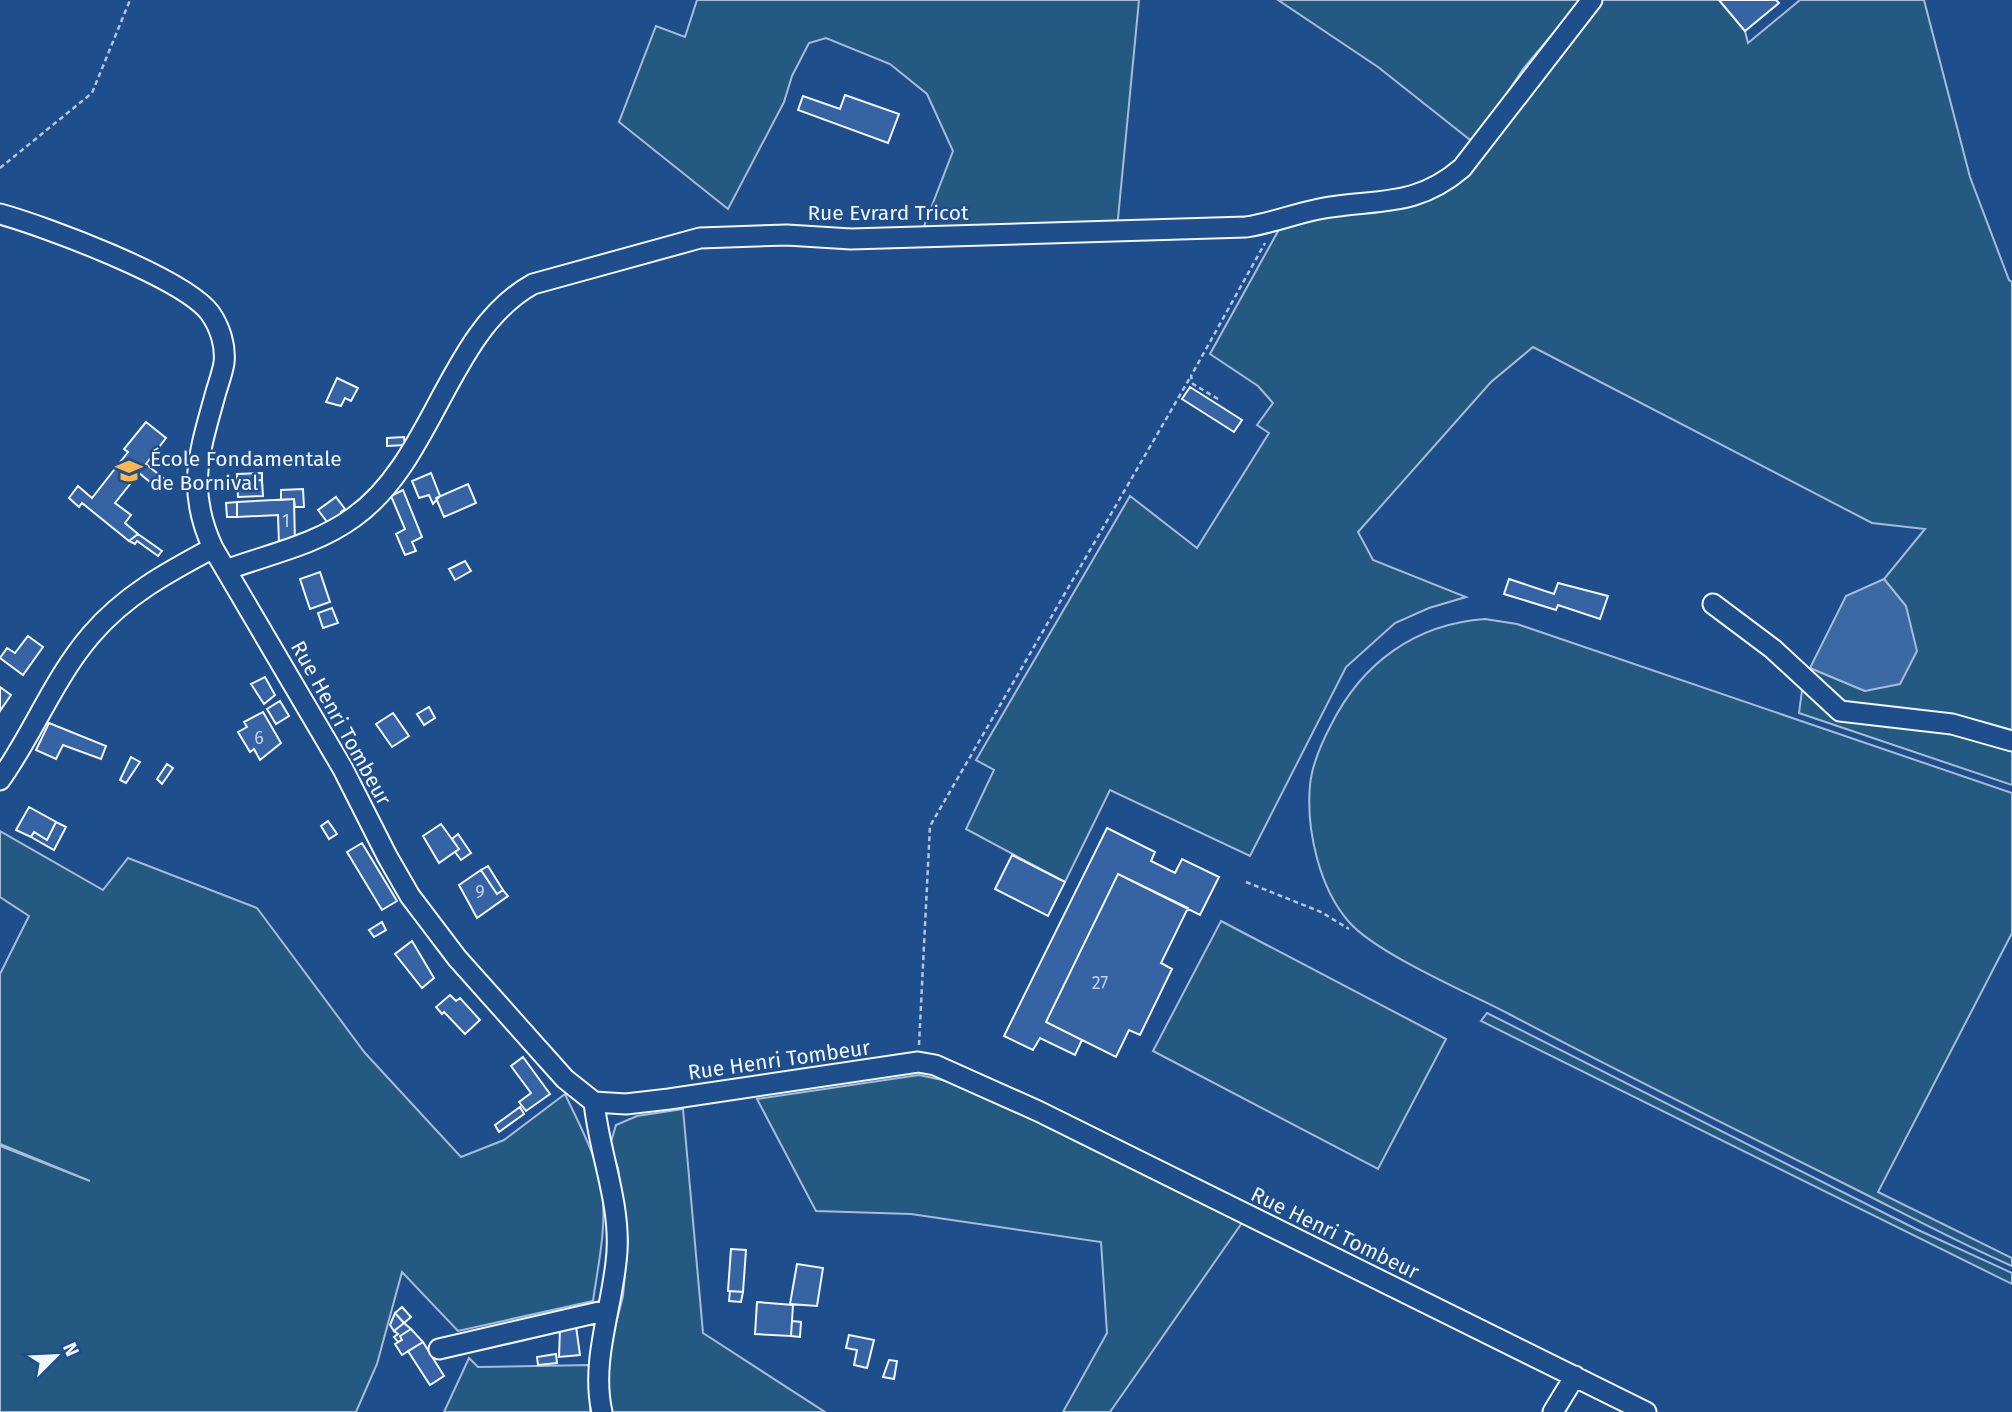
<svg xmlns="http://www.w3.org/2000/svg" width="2012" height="1412" viewBox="0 0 2012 1412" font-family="'Fira Sans',sans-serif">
<rect width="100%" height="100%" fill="#1f4e8c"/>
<!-- green -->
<path fill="#245a82" stroke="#a8bbd7" stroke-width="2" d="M697 0H1139L1117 229 997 225 921 234 953 151 927 94 890 64 826 38 809 43 792 76 784 102 728 209 619 122 656 26 685 37Z
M1278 0H1581L1523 69 1474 143 1378 67Z
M1599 0H1719L1745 31 1748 43 1800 0H1924L1970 177 2009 280 2012 282V736L1844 703 1804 673 1810 668 1865 691 1906 607 1884 579 1925 529 1872 523 1533 347 1491 382 1358 532 1373 560 1466 597 1429 608 1395 623 1346 667 1250 856 1110 790 1065 882 966 829 994 770 976 760 1130 496 1197 548 1269 433 1257 425 1273 403 1258 386 1210 354 1282 224 1434 197Z
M1485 619 1517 624 2012 793V933L1878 1192 2012 1258V1266C1952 1240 1894 1208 1835 1179 1726 1125 1617 1071 1509 1014 1469 993 1377 954 1349 922 1319 888 1306 829 1310 785 1312 764 1321 744 1331 725 1362 663 1415 624 1485 619Z
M1803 683 1839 717 1951 729 2012 747V785L1799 713Z
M0 831 103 890 128 858 257 908 365 1053 461 1157 504 1140 565 1094C579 1124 598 1158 602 1191 607 1227 598 1265 593 1301L458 1331 402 1272 377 1364 356 1412H0V1146L90 1181 0 1144V974L29 916 0 897Z
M1221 921 1446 1039 1378 1169 1153 1051Z
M1487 1013 1916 1229 2012 1273V1284L1481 1021Z
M919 1075 961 1084 1244 1220 1110 1412H1063L1107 1333 1101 1242 911 1214 816 1211 757 1099Z
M683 1109 703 1333 825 1412H610L604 1370 623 1296 628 1241 618 1168 610 1145 616 1125 637 1116Z
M469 1358 478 1367 590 1365V1412H444Z"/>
<!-- water -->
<path fill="#3b69a3" stroke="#a8bbd7" stroke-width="2" d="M1884 579 1906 606 1917 651 1900 684 1865 691 1810 668 1846 596Z"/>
<!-- building -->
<path fill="#3563a3" stroke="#f2f6ff" stroke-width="2" d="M1719 0H1776L1779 3 1745 31Z
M845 95 899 114 888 143 798 110 803 96 840 109Z
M337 378 358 388 351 401 345 398 341 406 326 402Z
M1190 387 1242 420 1234 432 1182 399Z
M146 422 166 438 146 464 168 482 161 491 139 473 115 503 131 515 125 523 138 534 129 541 82 503 79 507 69 498 78 486 92 498 128 452 124 449Z
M404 437 405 445 387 446V438Z
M262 473V480L237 481V474Z
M431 473 440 496 433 504 429 495 419 498 412 481Z
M262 480 263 496 238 497 237 481Z
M468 484 476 503 444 517 436 498Z
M303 489 304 507H295L294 499 281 500V490Z
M403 490 422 537 412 542 416 551 405 555 396 534 405 529 391 496Z
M336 497 345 509 341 512 344 517 331 527 318 510Z
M294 499 295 543 279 544 278 515 237 517V502Z
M237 502V517H227L226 503Z
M138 534 162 551 158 556 137 541 135 544 129 541Z
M465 561 471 571 455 580 449 569Z
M320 572 330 602 310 609 300 579Z
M1509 579 1554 594 1558 583 1608 596 1600 619 1558 605 1556 610 1504 594Z
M332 608 338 623 323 628 318 613Z
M28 636 43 647 23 675 0 658 7 648 15 653Z
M265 677 275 695 264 704 251 684Z
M0 687 11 695 0 711Z
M280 701 289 716 276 724 267 709Z
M429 707 435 718 424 725 417 714Z
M263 712 281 743 260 760 254 749 250 752 238 732 247 727 244 722Z
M393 713 409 736 392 747 376 724Z
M49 723 106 746 101 759 63 745 56 759 36 750Z
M131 757 140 762 126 783 120 780Z
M167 764 173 768 162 784 157 779Z
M29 807 56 822 47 840 34 832 31 837 16 830Z
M328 821 337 834 329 839 321 826Z
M56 822 66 827 54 850 31 837 34 832 47 840Z
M441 824 459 849 439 863 423 836Z
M1107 828 1155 852 1151 861 1175 873 1182 859 1219 877 1200 915 1118 874 1046 1022 1082 1040 1075 1055 1040 1038 1033 1050 1004 1036Z
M458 834 471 853 461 860 455 852 459 849 452 839Z
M362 843 397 901 382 910 347 852Z
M1012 855 1065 882 1048 916 995 889Z
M488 866 503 890 497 894 481 870Z
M481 870 497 894 503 890 508 896 477 918 459 885Z
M1118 874 1188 908 1161 963 1172 969 1140 1035 1129 1030 1116 1057 1046 1022Z
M382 922 386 930 374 937 369 930Z
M412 941 434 978 422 988 395 954Z
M450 995 456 1001 460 998 480 1020 465 1034 444 1012 442 1014 436 1007Z
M523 1057 550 1094 526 1111 519 1102 531 1093 511 1066Z
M520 1107 524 1114 499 1132 495 1125Z
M731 1249 746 1250 743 1292 728 1291Z
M797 1264 823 1268 817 1306 790 1304Z
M730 1291 743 1292 741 1302 729 1301Z
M757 1302 793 1305 791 1336 755 1334Z
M402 1307 411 1317 404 1323 395 1313Z
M395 1313 404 1323 394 1331 390 1325Z
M792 1321 801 1322 800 1337 791 1336Z
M404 1323 411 1329 400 1336 402 1340 398 1342 394 1337 398 1334 394 1331Z
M576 1326 580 1355 559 1357 560 1328Z
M411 1329 423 1342 402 1355 395 1344 402 1340 400 1336Z
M849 1335 874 1340 867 1368 854 1365 857 1350 846 1348Z
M423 1342 444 1376 430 1385 408 1351Z
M556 1354 557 1363 538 1365 537 1357Z
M889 1360 897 1361 894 1379 883 1377Z"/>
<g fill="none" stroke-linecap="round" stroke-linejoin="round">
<defs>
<path id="minor" d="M0 214C44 226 184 278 210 313 220 327 226 346 224 363 222 375 217 387 214 399 198 456 187 492 213 548L343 769 387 856 410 896 457 958 565 1079 594 1102 626 1104 669 1099 918 1062 935 1065 1038 1111 1646 1412
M226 570C269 554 316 545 354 517 434 460 448 331 533 284L700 238 787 235 851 239 1246 227C1272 223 1294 214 1319 209 1376 198 1414 209 1462 168L1592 0
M1713 604 1773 649 1840 711 1952 724 2012 741
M0 780C33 734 54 678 91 635 125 595 168 572 213 548
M594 1102C599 1152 620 1201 617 1251 614 1304 590 1359 602 1412
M439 1349 608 1310
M1553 1412 1575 1376"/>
</defs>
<!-- minor casing -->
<use href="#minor" stroke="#f2f6ff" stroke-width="23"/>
<!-- path -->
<path stroke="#b3c4dc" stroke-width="2.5" stroke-dasharray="5 3.5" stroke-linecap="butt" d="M0 168 92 93 130 0
M1218 399 1193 384 1191 376 1265 243
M1246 882 1321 912 1349 929
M919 1045 930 826 1191 376"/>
<!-- minor -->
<use href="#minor" stroke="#1f4e8c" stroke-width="19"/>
</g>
<!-- icons -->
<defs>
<symbol id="school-bare" viewBox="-9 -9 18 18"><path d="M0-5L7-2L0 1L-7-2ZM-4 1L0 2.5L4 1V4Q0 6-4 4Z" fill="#ffb74d" stroke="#1f4e8c" stroke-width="2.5" paint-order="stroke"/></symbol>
</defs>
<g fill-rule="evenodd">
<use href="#school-bare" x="110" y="452" width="38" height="38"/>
</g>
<g text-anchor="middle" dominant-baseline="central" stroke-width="5" stroke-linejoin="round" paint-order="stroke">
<!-- number labels -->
<g font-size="18" fill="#c3d1e8">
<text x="286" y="521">1</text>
<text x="259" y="738">6</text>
<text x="480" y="892">9</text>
<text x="1100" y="983">27</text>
</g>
<!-- street labels -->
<g font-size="21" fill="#f2f6ff" stroke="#1f4e8c">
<text x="888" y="213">Rue Evrard Tricot</text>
<text transform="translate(341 723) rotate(61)">Rue Henri Tombeur</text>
<text transform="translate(779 1060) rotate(-8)">Rue Henri Tombeur</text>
<text transform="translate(1335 1233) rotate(26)">Rue Henri Tombeur</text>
</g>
<!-- poi labels -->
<g font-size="21" fill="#f2f6ff" stroke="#1f4e8c" text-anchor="start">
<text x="150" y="459">École Fondamentale<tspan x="150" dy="24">de Bornival</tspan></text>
</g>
</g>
<!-- north arrow -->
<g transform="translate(56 1356) rotate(66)" stroke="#1f4e8c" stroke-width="5" paint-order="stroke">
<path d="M0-5L12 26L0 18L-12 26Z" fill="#f2f6ff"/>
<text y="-10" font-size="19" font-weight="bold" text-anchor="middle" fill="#f2f6ff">N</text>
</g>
</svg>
